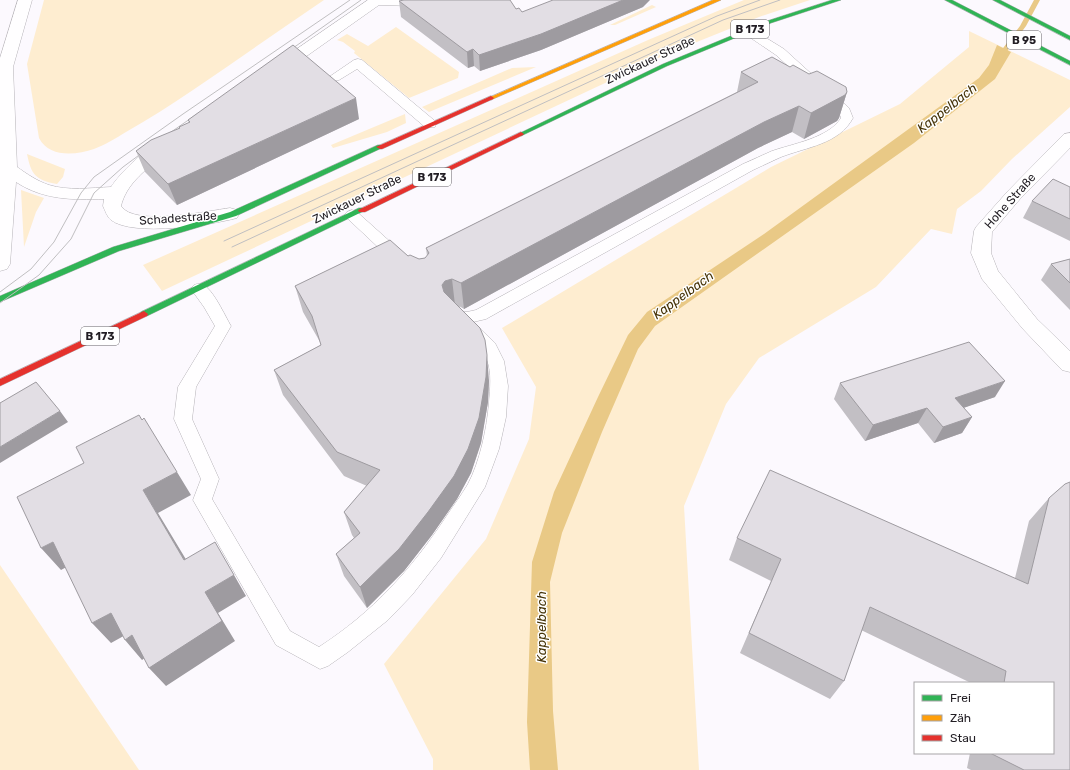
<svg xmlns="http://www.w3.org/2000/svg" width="1070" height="770" viewBox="0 0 1070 770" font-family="Rubik,sans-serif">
<rect width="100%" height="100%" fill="#fcf9fe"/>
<!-- green -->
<path fill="#feedd0" d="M44 0H324C280 30 237 60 193 90 171 105 149 119 126 132 116 138 105 145 94 149 76 155 49 158 39 138L27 64Z
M744 0H810L759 17 667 54 162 291 143 265 648 40Z
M652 5 656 7 615 25H610Z
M396 27 459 72 458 78 409 98 354 53 355 51 343 42 337 40 347 34 368 46Z
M969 31 1070 80V107L1012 159 981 191 957 209 952 234 931 229 876 287 759 358 726 404 684 506 699 770H433V759L384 664 486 539 529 439 536 387 502 328 771 167 900 104 969 47Z
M536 67 429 112 422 107 512 68Z
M405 114 406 123 387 132 333 148 331 145Z
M27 154 65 169 63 177 57 184C35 180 31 174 27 154Z
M21 190 44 198 36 212 24 247Z
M0 565 139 770H0Z"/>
<!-- water -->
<path fill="#e9c986" d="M997 45 1011 52 995 79 914 143 655 326 638 349 602 432 562 533 550 582 553 711 558 770H530L527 722 532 562 554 492 598 397 628 335 647 312 764 234 979 78 989 65Z"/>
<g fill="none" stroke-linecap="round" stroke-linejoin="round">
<!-- stream -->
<path fill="#e9c986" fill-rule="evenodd" d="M1034 0H1040L1026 26 1000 61H996L994 60 1020 26Z"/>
<defs>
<path id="lane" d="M746 27 750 28 784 49 849 108 853 118C839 144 807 147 781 157 772 161 762 166 753 170L486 319 473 322 495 343 504 361 508 386 506 417 499 449 485 487 441 558 412 595 388 620 348 652 328 666 320 669 276 645 193 500 201 479 174 419 178 387 215 326 204 307 191 289 194 285C197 284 199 283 203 285 213 289 225 316 231 326L196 387 192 419 219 479 212 499 290 631 319 647C373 612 411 570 446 517 453 506 461 496 468 484 480 461 487 428 489 402 490 389 492 373 487 360 482 346 468 339 461 327L463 323 450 319 445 310 447 306 453 304 459 306 461 311 467 312 476 310 743 164C753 160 762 155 772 151 792 144 829 138 841 118L839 112 776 55 742 32 740 30 742 28Z
M358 59 362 60 435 121 436 124 435 127H425L357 69 339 80H331L329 77 354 60Z
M352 210 357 212 405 255 408 259 405 263 400 264 395 263 347 218 345 215 347 212Z"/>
<path id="street" d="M18 0H32L13 67 17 167C27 174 37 181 49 185 68 191 91 188 111 187 120 173 144 150 160 142 164 140 168 141 172 142L175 146C171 151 165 154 160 158 144 171 126 185 121 206 134 227 208 211 230 208L237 210 239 214 237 218C211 225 133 237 111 220 107 217 105 210 103 206L104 199C73 200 43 200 16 182L10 264 7 269 0 271V58Z
M368 0H434L432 3 415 6 379 5 284 72 278 74 272 72 270 69 272 66Z
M1070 133V148L1020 199 992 232 991 253 998 271 1037 319 1070 351V372L1062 370 1023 329 982 279 971 253 974 231 976 227 1008 191 1064 134Z"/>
<path id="fast" d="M832 0H841L771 23 667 66 523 135 521 136 518 134 663 64 767 21Z
M945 0H952L1070 61V65Z
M993 0H1000L1070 36V40Z
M378 145H380L384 147 236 216 119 251 0 302V296L113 247 230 212Z
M359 208H365L366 210 147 316H141L140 314 141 312Z"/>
<path id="slow" d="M713 0H721L493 99 491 100 488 98Z"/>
<path id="jam" d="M491 96 494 98 493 99 382 149H380L376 147Z
M521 132 524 134 523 135 365 212H359L358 210Z
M144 311 148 314 147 316 0 386V379Z"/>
</defs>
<!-- lane casing -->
<use href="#lane" stroke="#b6b3b8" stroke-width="1"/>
<!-- street casing -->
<use href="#street" stroke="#b6b3b8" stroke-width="1"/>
<!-- fast casing -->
<use href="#fast" stroke="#b6b3b8" stroke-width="1"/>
<!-- slow casing -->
<use href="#slow" stroke="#b6b3b8" stroke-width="1"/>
<!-- jam casing -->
<use href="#jam" stroke="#b6b3b8" stroke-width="1"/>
<!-- lane -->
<use href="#lane" fill="#fffeff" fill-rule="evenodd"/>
<!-- street -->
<use href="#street" fill="#fffeff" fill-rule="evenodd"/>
<!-- fast -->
<use href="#fast" fill="#30b455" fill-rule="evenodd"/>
<!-- slow -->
<use href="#slow" fill="#ff9f0a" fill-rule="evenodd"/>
<!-- jam -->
<use href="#jam" fill="#e5322d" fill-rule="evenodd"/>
<!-- tram -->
<path stroke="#c0bfc1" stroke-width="1" d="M286 53 361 0
M164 137 197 114
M224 241 717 16 760 0
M232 247 723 20 780 0
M0 292 31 269 54 242 81 193 94 177 183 114 350 0
M0 303 39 275 71 239 94 193 123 167 146 150"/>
</g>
<!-- wall -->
<path fill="#c2bfc4" d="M399 1 516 9 522 12 643 7 541 50 480 71 474 66 468 68 401 17Z
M790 67 809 74 847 92 839 118 837 121 804 139 792 132 758 148 464 309 459 306 489 381 488 402 481 443 471 473 457 499 432 535 404 571 367 608 344 576 336 554 354 538 352 535 344 512 367 486 344 476 283 395 274 370 321 345 320 342 303 312 295 286 408 256 419 259 425 258 427 256 426 248 737 92 741 72Z
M359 119 177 205 145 172 136 151 180 128 179 127 189 123 188 120Z
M1070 187V241L1023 218 1032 201Z
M1070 259V310L1041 280 1051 264Z
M840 383 995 397 963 408 972 417 962 433 934 443 918 423 865 441 834 399Z
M1049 498 1070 770H971L967 768 970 753H1053V683H971L861 630 844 681 830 699 740 653 771 581 729 560 737 538 1015 578 1029 521Z"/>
<!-- shaded-wall -->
<path fill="#9e9ba0" d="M623 0H650L643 7 541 50 480 71 479 55Z
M473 49 474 66 468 68 467 52Z
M847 92 839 118 837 121 804 139 811 113Z
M356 98 359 119 177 205 168 184Z
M799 106 792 132 758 148 464 309 461 283 764 122Z
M452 279 455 305 448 307 442 285 445 281Z
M487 355 489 381 488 402 481 443 471 473 457 499 432 535 404 571 367 608 360 587Z
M1005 381 995 397 946 414 955 398Z
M927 408 918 423 865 441 873 425Z
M60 411 68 422 0 463V447Z
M972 417 962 433 934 443 943 427Z
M177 472 191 495 158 513 199 581 184 560 143 490Z
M53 542 72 564 61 570 41 548Z
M234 575 246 596 218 613 235 641 166 686 149 668 205 592Z
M111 613 129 633 111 643 92 623Z
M132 635 149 655 142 660 125 640Z"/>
<!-- building -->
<path fill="#e2dee4" stroke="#9e9ba0" d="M404 0H510L516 9 519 8 522 12 553 0H623L541 34 479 55 473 49 467 52 399 1Z
M293 45 356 98 168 184 136 151 151 140 180 128 179 127 190 122 188 120Z
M772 57 790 67 793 65 809 74 817 71 846 87 847 92 845 95 811 113 799 106 764 122 461 283 452 279 445 281 442 285 444 292 480 328 485 340 487 355 486 377 479 418 468 449 454 476 428 512 399 549 360 587 336 554 360 533 344 512 380 470 337 452 274 370 321 345 312 316 295 286 390 240 408 256 410 255 419 259 425 258 429 253 426 248 758 82 741 72Z
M1053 179 1070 187V219L1032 201Z
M1070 259V283L1051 264Z
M969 342 1005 381 955 398 972 417 943 427 927 408 873 425 840 383Z
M36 382 60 411 0 447V403Z
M139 415 142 420 144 418 177 472 143 490 184 560 215 542 234 575 205 592 222 621 149 668 132 635 125 640 111 613 92 623 53 542 41 548 17 497 84 463 76 447Z
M770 470 1028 584 1049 498 1065 484 1070 482V770H1024L990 753H1053V683H1004L1006 671 870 607 844 681 749 633 781 559 737 538Z"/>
<g text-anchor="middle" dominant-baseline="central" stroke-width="3" stroke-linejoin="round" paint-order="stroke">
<!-- shield labels -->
<g fill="#fff" stroke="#646266" stroke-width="1">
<rect x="731" y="20" width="38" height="18" rx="3"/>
<rect x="1007" y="31" width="34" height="18" rx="3"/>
<rect x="413" y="168" width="38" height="18" rx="3"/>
<rect x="81" y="327" width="38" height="18" rx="3"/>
</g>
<g font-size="11" font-weight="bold" fill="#221e24">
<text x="750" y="29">B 173</text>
<text x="1024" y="40">B 95</text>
<text x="432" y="177">B 173</text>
<text x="100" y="336">B 173</text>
</g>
<!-- street labels -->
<g font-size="12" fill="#221e24" stroke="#fff">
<text transform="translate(650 60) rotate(-25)">Zwickauer Straße</text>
<text transform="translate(357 199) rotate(-26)">Zwickauer Straße</text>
<text transform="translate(1010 201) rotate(-48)">Hohe Straße</text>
<text transform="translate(178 218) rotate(-4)">Schadestraße</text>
</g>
<!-- water labels -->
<g font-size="13" font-style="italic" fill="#463408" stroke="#fff">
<text transform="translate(947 108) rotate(-38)">Kappelbach</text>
<text transform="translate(683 295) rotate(-36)">Kappelbach</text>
<text transform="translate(541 627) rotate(-90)">Kappelbach</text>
</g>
</g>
<!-- legend -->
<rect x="914" y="682" width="140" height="72" fill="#ffffff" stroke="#a7a5a7"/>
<rect x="922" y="695" width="20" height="6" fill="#30b455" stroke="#a7a5a7"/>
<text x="950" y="702" font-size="12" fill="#221e24">Frei</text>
<rect x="922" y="715" width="20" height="6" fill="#ff9f0a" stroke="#a7a5a7"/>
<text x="950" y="722" font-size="12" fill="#221e24">Zäh</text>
<rect x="922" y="735" width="20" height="6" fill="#e5322d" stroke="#a7a5a7"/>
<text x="950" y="742" font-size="12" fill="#221e24">Stau</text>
</svg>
